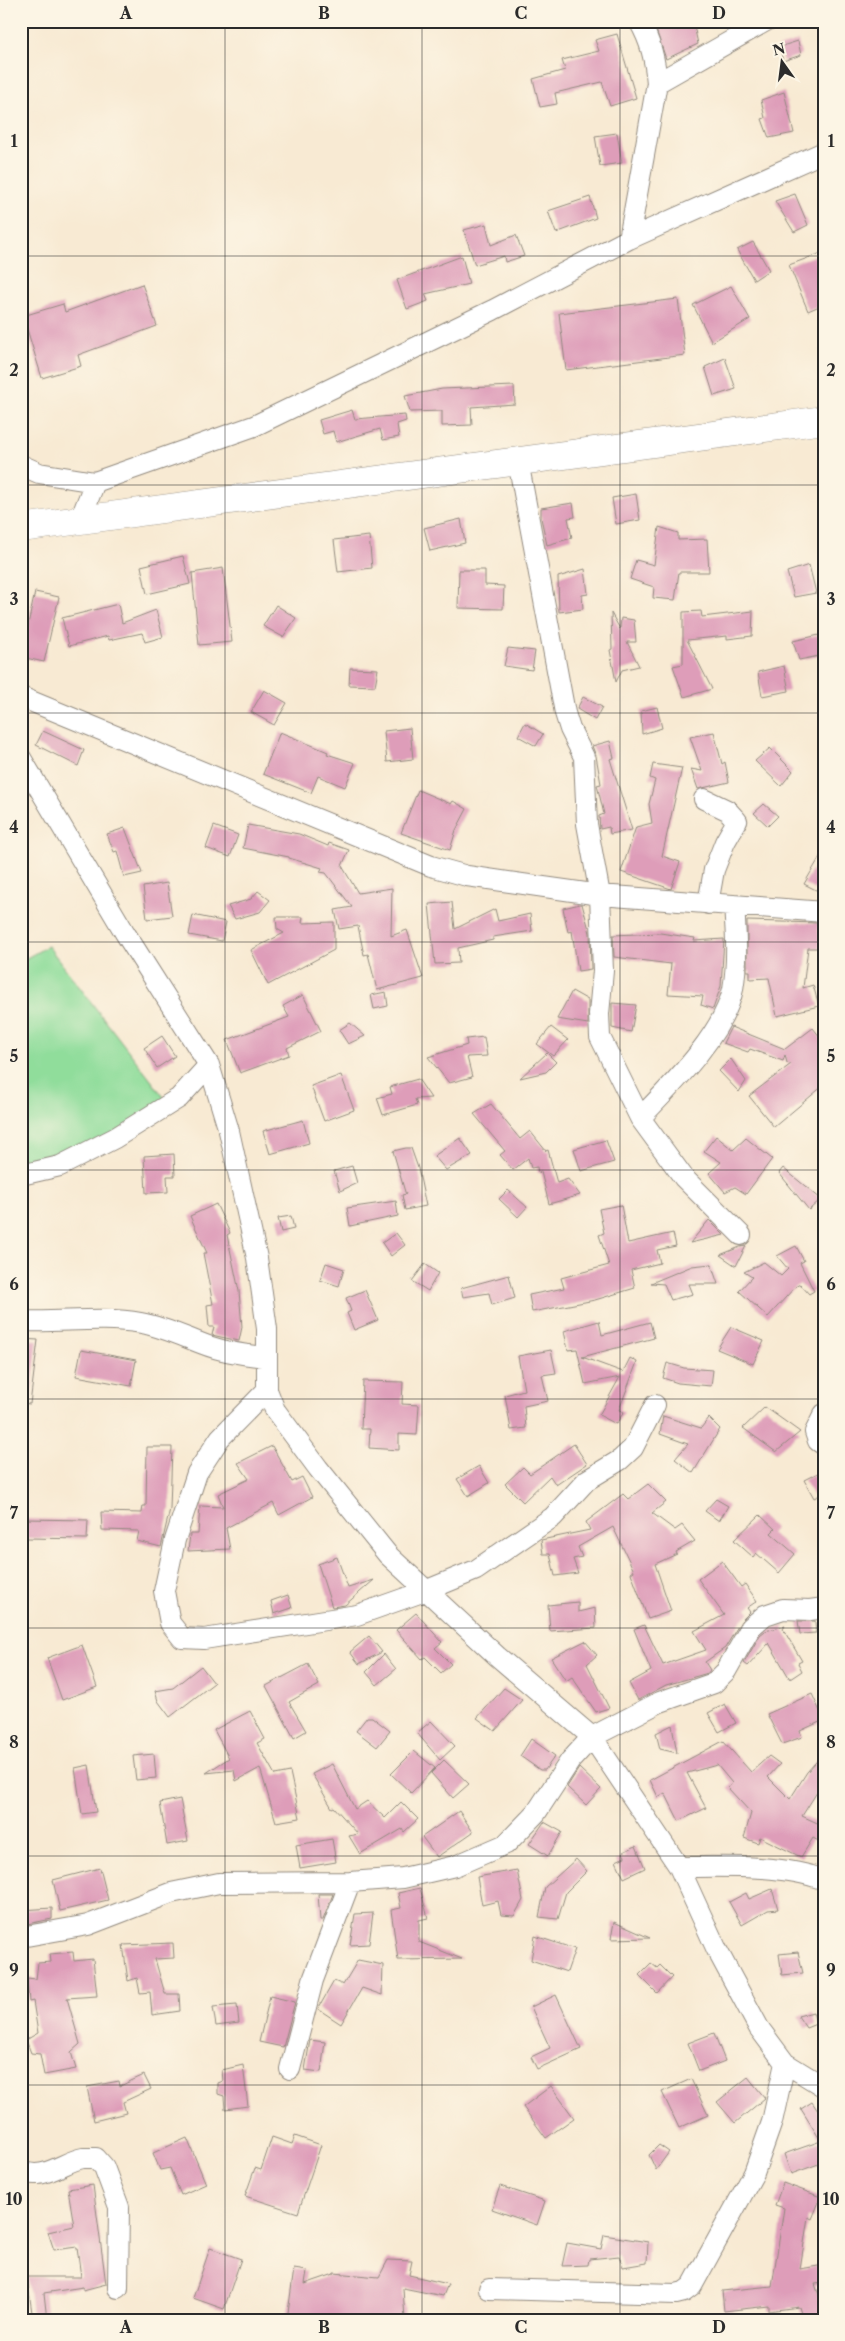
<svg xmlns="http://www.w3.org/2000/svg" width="845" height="2341" viewBox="0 0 845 2341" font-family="'Libre Caslon Text',serif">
<rect width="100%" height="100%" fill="#fcf5e5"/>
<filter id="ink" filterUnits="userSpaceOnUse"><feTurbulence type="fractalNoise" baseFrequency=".02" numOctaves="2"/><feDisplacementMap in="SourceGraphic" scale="10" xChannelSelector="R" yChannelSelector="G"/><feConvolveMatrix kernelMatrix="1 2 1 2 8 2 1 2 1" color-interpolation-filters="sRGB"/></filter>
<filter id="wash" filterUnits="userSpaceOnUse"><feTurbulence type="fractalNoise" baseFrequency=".0096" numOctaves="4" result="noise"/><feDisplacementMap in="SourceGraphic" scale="20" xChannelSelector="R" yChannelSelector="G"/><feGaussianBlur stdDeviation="1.12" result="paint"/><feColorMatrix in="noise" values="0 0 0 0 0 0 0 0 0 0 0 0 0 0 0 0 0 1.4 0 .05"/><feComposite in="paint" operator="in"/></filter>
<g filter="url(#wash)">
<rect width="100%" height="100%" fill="#f8ead3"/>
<!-- green -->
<path fill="#90dd9b" stroke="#5e8463" d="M48 946 170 1105 49 1167 21 1170V961Z"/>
<g id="blocks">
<!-- building -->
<path fill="#de9db9" d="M653 21H693L698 44 666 59Z
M617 34 636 98 610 106 602 82 555 93 557 104 540 107 533 79 565 70 562 60 599 51 595 40Z
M798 41 801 55 783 61 779 47Z
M784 92 794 133 769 138 762 119 765 118 761 100Z
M617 133 622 163 600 166 595 136Z
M795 194 808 225 794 232 775 201Z
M590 197 596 218 556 233 548 211Z
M486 224 491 245 516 235 524 256 505 262 504 256 475 265 464 230Z
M753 242 769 270 754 280 737 250Z
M824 252V304L808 311 789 265Z
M462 256 469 284 425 294 428 301 407 309 397 280Z
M142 284 157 326 78 355 81 366 42 378 23 316 63 304 65 312Z
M731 286 750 319 712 342 693 305Z
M678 299 685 355 566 370 559 313Z
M725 358 736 389 714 396 705 367Z
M514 386 515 404 471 407 472 425 442 426V411L410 412 405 396 442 389Z
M352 410 355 419 405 415 406 421 397 424 399 437 383 440 380 429 336 442 333 431 323 434 319 420Z
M636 494 640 520 616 524 612 498Z
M573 503 575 517 568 518 572 538 547 545 541 518V508Z
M461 519 465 543 430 551 424 528Z
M659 527 678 533V540L707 539 709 572H679L675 600 653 598 654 587 630 579 636 560 654 565Z
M369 536 372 568 338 572 334 540Z
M183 556 190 584 147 594 141 566Z
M809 565 816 593 794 597 787 572Z
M223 568 232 642 199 645 192 573Z
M585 569 588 594 582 595 583 609 559 612 558 577Z
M459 570H485V585L504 586 503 609 458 608Z
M35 592 59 597 44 662 21 657Z
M118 604 122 623 156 610 163 637 145 642 142 633 109 640 108 636 69 646 62 618Z
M276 605 296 618 283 637 263 626Z
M701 611 702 617 753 611 752 636 727 639V636L687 640 712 689 684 697 673 666 683 664V612Z
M611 613 620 629 621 618 634 620 636 642H627L639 666 622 670 616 682 610 650 612 649Z
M819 635 824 655 799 660 793 641Z
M508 648 535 651 532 670 504 666Z
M784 666 789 691 762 696 758 672Z
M350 668 378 669 375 686 349 685Z
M264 690 287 703 274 725 251 712Z
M583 697 602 707 595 720 577 709Z
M657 707 662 728 642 734 641 711Z
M525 723 543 734 536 746 518 736Z
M410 728 413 759 387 762 384 731Z
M43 731 84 750 78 766 36 745Z
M280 732 328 752 327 754 355 763 345 787 318 776 311 793 263 774Z
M714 732 722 764 725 762 729 782 698 789 691 769 702 771 690 737Z
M610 741 614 758 610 759 632 830 610 834 609 827 600 829 599 816 604 814 597 785 601 784 596 756 592 746Z
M770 748 793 771 781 786 755 761Z
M653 764 682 768 662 856 680 862 671 889 621 872 636 827 652 823 649 804 655 780 650 778Z
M418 790 451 804 453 801 467 809 456 830 450 850 401 833Z
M764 804 778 816 768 826 754 813Z
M248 825 299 834 328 846 329 843 349 850 342 866 358 893 392 888 391 936 407 930 423 978 377 990 368 954 364 955 358 926 339 929 335 910 352 907 326 873 320 872 322 868 289 858V857L243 848Z
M214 826 238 835 230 857 206 848Z
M125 828 142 873 124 877 117 851 114 852 107 834Z
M824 850V894L804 884Z
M167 883 172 916 147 919 143 887Z
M258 891 270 900 260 912 235 919 228 906 251 899Z
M452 902 455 929 495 909 498 921 530 914 532 931 493 937V940L458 948 459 963 435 964 429 904Z
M580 904H582L590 933 591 969 578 971 572 931 568 932 563 908Z
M193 915 226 922 222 941 189 935Z
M276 917H303L302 923 334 922V950L268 985 251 950 284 933 277 929Z
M747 921 818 923 820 948H808L803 988 813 985 819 1006 777 1016 769 978 750 979V971H747Z
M660 933 695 938 694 941 724 939 721 986 713 1009 701 1005 703 996 668 994 671 964 614 957 613 935Z
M572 991 588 1000V1024L557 1019Z
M386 992 388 1006 374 1009 371 995Z
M303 995 321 1031 287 1048 289 1055 240 1073 227 1040 289 1017 283 1006Z
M612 1003 636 1005 631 1032 612 1028Z
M350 1023 365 1036 348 1044 339 1030Z
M551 1027 568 1040 553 1056 537 1044Z
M731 1027 785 1049 813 1028 824 1042V1085L774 1127 749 1096 791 1064 787 1063 785 1055 783 1061 750 1049 748 1052 723 1043Z
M162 1036 175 1056 157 1068 144 1048Z
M484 1037 487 1056 467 1057 472 1077 449 1083 428 1057 467 1045 466 1039Z
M547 1053 556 1062 546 1072 520 1078Z
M731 1059 746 1081 739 1092 719 1071Z
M341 1075 354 1110 324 1121 311 1086Z
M418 1079 431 1098 415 1099 417 1105 383 1115 377 1098 392 1094 390 1087Z
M491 1104 520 1139 530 1131 546 1151 548 1150 557 1183 568 1179 580 1195 549 1204 541 1172 538 1173 537 1167 531 1168 528 1158 513 1170 500 1155 505 1151 474 1114Z
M303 1120 309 1143 270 1154 263 1131Z
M716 1136 733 1150 746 1138 772 1159 746 1194 735 1187 725 1192 709 1173 721 1162 704 1151Z
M460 1138 472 1155 446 1170 434 1156Z
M606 1140 614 1162 581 1171 574 1149Z
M406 1148H411L418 1168 426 1206 405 1210 402 1195 406 1194 405 1192 393 1151Z
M174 1154 175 1176H167L168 1192 146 1193 144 1156Z
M352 1166 357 1183 340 1191 334 1171Z
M783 1168 821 1199 809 1210 779 1173Z
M508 1190 527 1207 518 1217 499 1199Z
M396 1201 398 1216 350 1226 347 1208Z
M216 1204 230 1233 227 1235 239 1291 242 1327 239 1341 212 1335 214 1327H209L207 1305 213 1304 203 1253H207L190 1216Z
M621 1205 628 1243 673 1233 676 1246 657 1250 660 1263 631 1270 635 1288 595 1300 532 1312 529 1295 564 1288 561 1278 609 1265 599 1235 604 1233 599 1209Z
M291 1216 294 1229 281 1232 278 1218Z
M709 1220 724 1235 690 1243Z
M396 1233 405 1245 391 1256 382 1243Z
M746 1246 736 1266 720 1255 740 1247Z
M796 1246 804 1261 800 1263 814 1291 809 1294 800 1284 795 1287 768 1317 739 1291 752 1277 744 1272 764 1262 781 1276 788 1269 777 1256Z
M326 1263 344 1269 339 1286 320 1280Z
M425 1264 438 1273 428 1291 412 1281Z
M711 1264 718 1284H689L693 1294 671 1300 664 1284 651 1283 692 1266Z
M509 1275 515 1298 492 1305 489 1293 463 1297 461 1288Z
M365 1290 378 1320 354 1330 347 1313 351 1311 346 1298Z
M599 1321 602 1335 650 1322 654 1338 582 1357 623 1372 630 1358 637 1362 619 1410 624 1412 616 1424 599 1415 620 1377 585 1384 577 1349 568 1350 564 1331Z
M731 1327 764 1341 753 1364 717 1349Z
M21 1339 38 1340 30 1404 21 1403Z
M81 1350 136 1360 131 1386 76 1376Z
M551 1350 556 1373 542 1375 548 1401 524 1406 526 1428 511 1430 505 1395 524 1390 518 1356Z
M667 1363 684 1368 713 1370 711 1386 678 1383 663 1378Z
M363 1381 403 1382 402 1404 419 1405 417 1435 399 1434V1450L369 1448 370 1429H361Z
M765 1407 800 1432 776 1452 743 1428Z
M663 1416 701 1428 709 1418 720 1429 693 1473 675 1459 688 1444 660 1434Z
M574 1444 587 1464 556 1485 550 1476 523 1502 505 1484 523 1467 530 1474Z
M272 1446 292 1482 302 1477 312 1497 279 1515 273 1503 226 1528 230 1549 188 1551 190 1534H198L200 1506 223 1507 218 1494 249 1479 238 1463Z
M147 1447H172L170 1509 161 1547 137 1541 139 1531 102 1530 101 1512 142 1513 143 1506H146Z
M479 1466 489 1483 468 1496 457 1479Z
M824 1470V1493L814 1498 804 1480Z
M648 1484 666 1502 652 1513 675 1530 682 1525 695 1541 676 1552 677 1554 655 1564 671 1611 648 1619 631 1573 634 1571 613 1527 578 1547 582 1557 573 1559 578 1573 555 1576 550 1554H543L541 1540 590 1530 586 1522 623 1494 628 1499Z
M716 1499 728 1506 719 1521 705 1511Z
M760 1515 775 1529 771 1533 795 1554 779 1573 756 1553 753 1557 734 1540Z
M25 1519 88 1520 87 1539 27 1538Z
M337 1557 348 1588 374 1580 345 1605 332 1607 318 1564Z
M722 1561 741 1587 745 1584 757 1601 747 1608 750 1612 741 1621 725 1648 705 1662 710 1670 708 1673 666 1685 638 1700 629 1683 651 1671 634 1629 644 1625 663 1665 706 1650 694 1631 724 1615 698 1579Z
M288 1595 292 1608 274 1614 271 1601Z
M578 1602V1612L595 1608 596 1628 550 1631 548 1605Z
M416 1613 442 1642 435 1648 451 1664 441 1673 425 1657 422 1659 396 1630Z
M798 1621H815L816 1633 800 1634Z
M785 1626 783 1629 802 1661 798 1663 802 1671 790 1679 769 1643 748 1666 744 1663 760 1635 765 1631Z
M369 1636 382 1652 359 1664 350 1652Z
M585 1641 597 1655 587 1664 609 1708 596 1712 572 1677 566 1681 551 1658Z
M82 1645 97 1687 62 1700 47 1658Z
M384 1654 396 1669 377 1685 366 1672Z
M308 1664 319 1685 289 1702 306 1731 294 1738 266 1686Z
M201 1666 214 1683 170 1717 158 1701 155 1691 173 1688Z
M504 1688 522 1700 495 1731 477 1718Z
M812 1694 824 1720 800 1731 802 1737 782 1744 767 1714Z
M725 1704 736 1723 719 1732 708 1713Z
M250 1711 265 1739 257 1743 275 1775 290 1772 300 1818 276 1822 260 1768 236 1781 234 1770 206 1773 229 1758 214 1730Z
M367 1717H372L390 1731 377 1747 356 1731Z
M431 1721 455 1746 440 1760 417 1733Z
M672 1725 677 1753 660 1749 656 1733Z
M531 1739 555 1756 545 1770H540L520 1756Z
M723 1741 751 1772 769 1756 780 1764 768 1777 790 1799 807 1772 824 1753V1781L802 1816 824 1826V1844L813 1838 801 1857 760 1837 758 1843 744 1838 751 1813 728 1788 732 1783 717 1765 687 1773 706 1808 679 1821 665 1793 658 1797 650 1780Z
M414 1751 435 1768 411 1793 391 1774Z
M154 1754 156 1778 136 1780 133 1756Z
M444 1760 469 1784 453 1798 431 1773Z
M332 1764 355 1809 367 1801 385 1818 401 1802 418 1819 404 1832 402 1829 360 1854 349 1836 358 1834 334 1807 332 1808 312 1774Z
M89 1765 96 1812 82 1814 75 1768Z
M579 1768 601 1789 586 1805 567 1787Z
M180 1799 188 1841 167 1845 160 1803Z
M459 1811 473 1832 437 1857 422 1837Z
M544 1822 562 1832 548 1856 529 1844Z
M332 1839 336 1862 300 1868 296 1845Z
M636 1846 645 1868 624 1878 616 1861 625 1857 623 1852Z
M576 1859 587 1871 566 1892 558 1919 539 1917 545 1887Z
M100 1868 108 1900 60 1911 53 1880Z
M517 1870 523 1900 514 1916 501 1915 498 1901 482 1905 477 1877Z
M420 1888 428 1918 419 1920V1942L462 1959 398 1960 391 1910 401 1908 398 1893Z
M772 1889 778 1909 768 1910 742 1925 729 1902 746 1893 749 1899Z
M318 1894H333L323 1920H320Z
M52 1908V1919L22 1925V1910Z
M373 1913 369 1944 350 1945 355 1914Z
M614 1922 650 1938 611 1939Z
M535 1936 575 1949 567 1972 531 1960Z
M173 1943 174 1958 155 1959 165 1994H179L180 2011 152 2015 150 1992 140 1993 137 1978 128 1981 123 1945Z
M73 1952 74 1961 93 1959 97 1996 67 1998 80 2044 71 2052 76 2069 44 2075 40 2054 31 2053 26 2040 38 2033 33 2001 29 2002 27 1978 36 1979 38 1963 51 1962 50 1954Z
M798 1952 803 1973 782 1975 779 1954Z
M358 1960 383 1965 382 1995 362 1988 341 2024 318 2009 334 1981 343 1985Z
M651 1963 657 1968 660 1965 672 1977 657 1993 639 1975Z
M556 1995 581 2049 537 2069 531 2057 550 2048 531 2007Z
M270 1996 295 2002 283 2047 259 2042Z
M237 2005 239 2023 216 2026 213 2007Z
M813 2012 816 2024 806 2028 798 2016Z
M714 2033 725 2061 699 2071 688 2043Z
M310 2040 325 2042 321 2072 305 2070Z
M243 2065 248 2106 225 2109 224 2096 218 2094V2083L223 2081 222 2070Z
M144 2075 151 2089 123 2102 126 2113 94 2121 87 2087 119 2081 120 2086Z
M748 2077 765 2098 735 2123 717 2102Z
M691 2079 708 2115 679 2128 662 2092Z
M551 2086 574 2118 546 2138 523 2107Z
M812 2102 824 2120V2162L791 2174 784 2154 821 2141 801 2109Z
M295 2136 321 2145 298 2213 245 2196 255 2168 261 2170 272 2137 292 2144Z
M187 2138 206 2184 181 2195 170 2168 160 2170 153 2153Z
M659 2145 669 2152 656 2170 649 2155Z
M783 2183 821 2197 812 2219 808 2217 800 2269 824 2265V2283L815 2284 824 2310V2317L815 2320H803L799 2307 769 2311V2306L724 2311 722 2291 772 2286 784 2208 775 2205Z
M93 2185 106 2284 83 2290V2287L44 2293 47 2320H33L27 2277H81L77 2247 54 2250 48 2232 74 2226 68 2189Z
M500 2186 545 2201 537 2225 492 2209Z
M604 2235 648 2242 647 2263 623 2267 619 2256 589 2259 588 2265 562 2266 567 2243 601 2249Z
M210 2248 241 2259 224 2309 193 2298Z
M388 2260 412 2261 409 2275 448 2284 443 2296 403 2288 405 2320H287L294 2269 307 2271 305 2284 334 2274V2273L379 2277Z"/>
</g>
</g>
<g filter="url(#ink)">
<use href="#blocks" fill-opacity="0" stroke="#928a7f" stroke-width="1"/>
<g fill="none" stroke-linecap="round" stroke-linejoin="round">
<defs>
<path id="street" d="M657 83 766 21
M629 239 657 83C655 60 651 42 639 21
M518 461 565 713 570 729 584 757 587 824 600 895 603 971 599 1014 600 1037 640 1118 684 1178 741 1235
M21 465 39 473 95 482
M80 520 95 482 254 426 493 310 629 239 824 152
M21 697 431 866 467 876 600 895 824 912
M21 758 125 933 209 1065 229 1131 257 1258 267 1329V1390L275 1410 318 1468 388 1555 497 1656 592 1737 679 1867 717 1950 759 2028 785 2063 824 2087
M704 799 727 810 737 821 725 842 714 870 708 904
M640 1118C671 1086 724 1034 733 989 738 961 736 934 734 905
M21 1175 60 1166 115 1138 179 1098 209 1065
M21 1321C61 1323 101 1316 141 1323 163 1327 182 1336 203 1344 223 1352 245 1355 267 1357
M267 1390 220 1438 197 1473 175 1540 164 1591 170 1623 182 1638 204 1639 357 1615 425 1591 476 1570 553 1517 587 1480 620 1460 633 1448 655 1405
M824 1414 815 1432 818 1441 824 1445
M679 1867C722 1867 783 1864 824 1880
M21 1937 88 1925 171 1893 219 1883 350 1882 403 1878 455 1866 506 1844 536 1813 570 1761 592 1737 660 1702 714 1683 726 1671 751 1627 765 1615 783 1609 810 1610 824 1608
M290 2069 313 1980 350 1882
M21 2170C41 2183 64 2161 83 2158 87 2158 92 2158 96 2158L104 2167 119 2207 118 2288
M489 2289 676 2294 684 2292 692 2286 754 2173 772 2122 785 2063"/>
<path id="highway" d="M21 528 824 420"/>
</defs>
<!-- street casing -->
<use href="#street" stroke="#928a7f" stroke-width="22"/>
<!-- highway casing -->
<use href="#highway" stroke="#928a7f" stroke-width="29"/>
<!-- street -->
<use href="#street" stroke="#fff" stroke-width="20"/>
<!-- highway -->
<use href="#highway" stroke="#fff" stroke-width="28"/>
</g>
</g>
<!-- grid -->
<path fill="none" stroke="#2b2b2b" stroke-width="1" stroke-opacity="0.55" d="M225 21V2320M422 21V2320M620 21V2320M21 256H824M21 485H824M21 713H824M21 942H824M21 1170H824M21 1399H824M21 1628H824M21 1856H824M21 2085H824"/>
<!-- margin -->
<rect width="845" height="2341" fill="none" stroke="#fcf5e5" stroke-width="55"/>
<!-- north arrow -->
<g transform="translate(782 62) rotate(346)" stroke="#fcf5e5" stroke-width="4" paint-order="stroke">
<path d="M0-4L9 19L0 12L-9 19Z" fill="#2b2b2b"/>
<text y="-8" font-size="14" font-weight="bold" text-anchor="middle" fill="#2b2b2b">N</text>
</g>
<rect x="28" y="28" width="790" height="2286" fill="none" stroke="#2b2b2b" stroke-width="2"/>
<g font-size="16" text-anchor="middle" font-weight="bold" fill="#2b2b2b">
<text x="126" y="19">A</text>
<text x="324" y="19">B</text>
<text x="521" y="19">C</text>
<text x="719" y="19">D</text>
<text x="14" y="147">1</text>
<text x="831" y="147">1</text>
<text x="14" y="376">2</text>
<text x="831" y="376">2</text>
<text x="14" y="605">3</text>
<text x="831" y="605">3</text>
<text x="14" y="833">4</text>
<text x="831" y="833">4</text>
<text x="14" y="1062">5</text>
<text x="831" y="1062">5</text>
<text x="14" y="1290">6</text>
<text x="831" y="1290">6</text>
<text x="14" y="1519">7</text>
<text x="831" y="1519">7</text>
<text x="14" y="1748">8</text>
<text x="831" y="1748">8</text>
<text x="14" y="1976">9</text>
<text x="831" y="1976">9</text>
<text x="14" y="2205">10</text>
<text x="831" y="2205">10</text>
<text x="126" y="2333">A</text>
<text x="324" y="2333">B</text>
<text x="521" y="2333">C</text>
<text x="719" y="2333">D</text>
</g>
</svg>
